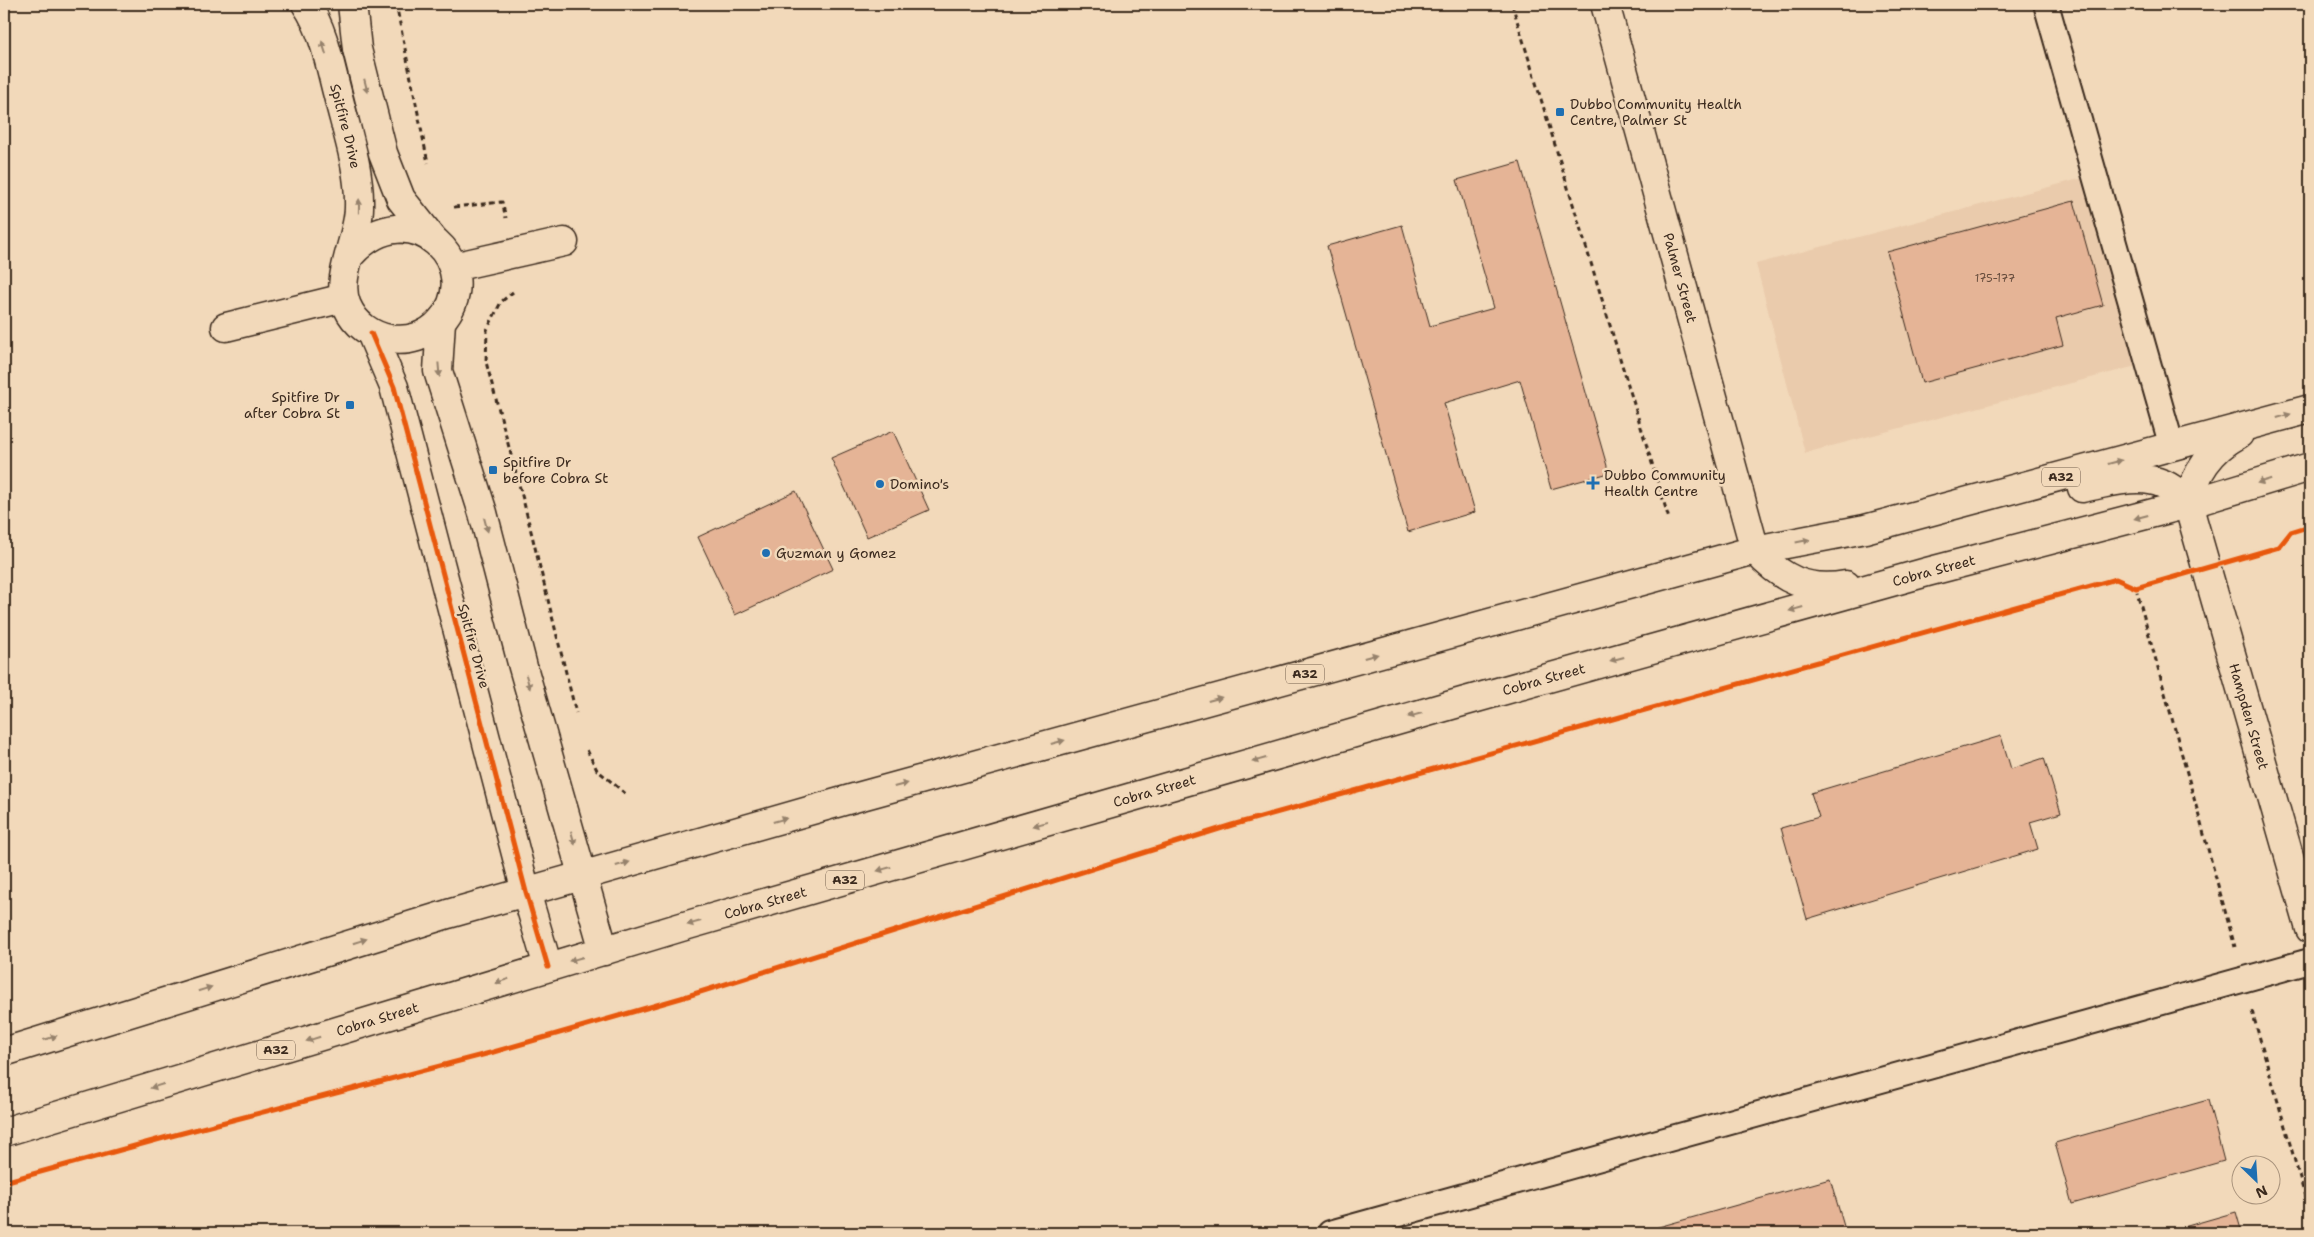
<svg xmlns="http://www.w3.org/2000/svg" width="2314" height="1237" viewBox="0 0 2314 1237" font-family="'Shantell Sans',sans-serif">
<rect width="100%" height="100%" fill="#f2d9ba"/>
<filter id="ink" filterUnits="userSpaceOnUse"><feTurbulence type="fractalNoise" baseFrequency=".02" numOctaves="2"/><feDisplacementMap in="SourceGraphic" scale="10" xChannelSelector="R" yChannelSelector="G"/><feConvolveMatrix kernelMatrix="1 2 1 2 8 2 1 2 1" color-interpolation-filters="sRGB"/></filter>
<g filter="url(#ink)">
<!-- built -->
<path fill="#eacbac" d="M2106 172 2155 361 1805 453 1756 264Z"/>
<!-- building -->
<path fill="#e5b496" stroke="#3b2a1e" d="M1520 162 1609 473 1551 489 1520 380 1444 403 1475 512 1408 532 1327 246 1402 225 1430 326 1494 308 1457 180Z
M2074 201 2103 305 2056 318 2063 345 1922 383 1887 252Z
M893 431 929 510 867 537 831 458Z
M796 491 833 569 735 615 698 537Z
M2001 736 2011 769 2044 758 2061 813 2030 822 2038 849 1807 919 1781 828 1819 817 1811 793Z
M2208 1100 2224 1161 2072 1204 2055 1143Z
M1830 1179 1846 1233H1637Z
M2236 1212 2242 1233H2163Z"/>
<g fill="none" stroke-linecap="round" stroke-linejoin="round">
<defs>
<path id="service" d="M2046 4 2172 447
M1330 1233 2310 961"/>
<g id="minor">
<path id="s1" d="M306 4C324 30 330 66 338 96 347 133 360 169 359 207 359 238 334 279 347 306 363 343 414 352 441 321 488 268 412 187 351 254"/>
<path d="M352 4 357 49 383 153 401 199 432 238"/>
<path d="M453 267 564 242"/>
<path d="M441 321 438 371 483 513 523 667 604 951"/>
<path d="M226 327 344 298"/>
<path d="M371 333 394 387 526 892 548 967"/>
<path id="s2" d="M2188 504 2310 929"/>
</g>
<g id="tertiary">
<path id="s3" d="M1605 4 1755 550"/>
</g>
<g id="trunk">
<path d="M2082 488C2122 480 2160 467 2188 504"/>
<path d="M2188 504C2195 473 2210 450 2239 434"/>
<path d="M1755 550C1781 579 1807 592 1846 585"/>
<path d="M4 1052 448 914 854 798 1755 550 1865 529 2310 409"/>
<path id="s4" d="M4 1132 688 925 1462 702 1927 572 2188 504 2310 467"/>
</g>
</defs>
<!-- service casing -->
<use href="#service" stroke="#3b2a1e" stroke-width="28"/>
<!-- minor casing -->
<use href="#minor" stroke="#3b2a1e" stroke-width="31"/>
<!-- tertiary casing -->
<use href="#tertiary" stroke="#3b2a1e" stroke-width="31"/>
<!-- trunk casing -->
<use href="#trunk" stroke="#3b2a1e" stroke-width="31"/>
<!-- path -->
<path stroke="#3b2a1e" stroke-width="3" stroke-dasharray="5 4" stroke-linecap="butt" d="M396 4 428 163
M1512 4 1669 519
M454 207 502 202 506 218
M513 292 501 302 487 330 486 362 524 503 576 713
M2136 588 2235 947
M587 750 597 770 626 794
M2252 1011 2310 1214"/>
<!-- service -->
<use href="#service" stroke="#f2d9ba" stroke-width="24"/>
<!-- minor -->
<use href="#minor" stroke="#f2d9ba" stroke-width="28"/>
<!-- tertiary -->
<use href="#tertiary" stroke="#f2d9ba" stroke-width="28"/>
<!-- trunk -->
<use href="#trunk" stroke="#f2d9ba" stroke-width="28"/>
<defs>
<path id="cycleway" d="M371 333 394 387 526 892 548 967
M4 1182 171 1136 490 1053 681 998 1232 825 2116 579 2136 588 2279 547 2291 532 2310 526"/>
</defs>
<!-- cycleway casing -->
<use href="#cycleway" stroke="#f2d9ba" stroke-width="8"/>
<!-- cycleway -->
<use href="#cycleway" stroke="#e8590c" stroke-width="5"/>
</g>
<!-- one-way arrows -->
<defs><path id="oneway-solid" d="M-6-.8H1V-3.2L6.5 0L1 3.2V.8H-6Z" transform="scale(1.25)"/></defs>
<g fill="#96826c">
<use href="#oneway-solid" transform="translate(324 48) rotate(-108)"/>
<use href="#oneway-solid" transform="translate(366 86) rotate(76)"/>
<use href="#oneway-solid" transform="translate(359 206) rotate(-89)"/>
<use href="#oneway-solid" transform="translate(439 370) rotate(85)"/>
<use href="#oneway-solid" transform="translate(2284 416) rotate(-16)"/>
<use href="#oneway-solid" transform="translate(2115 462) rotate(-15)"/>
<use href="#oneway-solid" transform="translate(2264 481) rotate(163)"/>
<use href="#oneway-solid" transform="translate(2141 517) rotate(165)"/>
<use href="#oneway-solid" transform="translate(486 525) rotate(75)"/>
<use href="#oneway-solid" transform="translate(1803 541) rotate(-11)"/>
<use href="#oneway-solid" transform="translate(1796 609) rotate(164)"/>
<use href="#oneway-solid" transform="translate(1371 656) rotate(-15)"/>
<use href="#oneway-solid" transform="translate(1617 659) rotate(165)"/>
<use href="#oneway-solid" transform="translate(528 682) rotate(74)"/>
<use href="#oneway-solid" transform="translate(1215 699) rotate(-15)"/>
<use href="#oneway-solid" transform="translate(1415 715) rotate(164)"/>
<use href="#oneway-solid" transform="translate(1058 742) rotate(-15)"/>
<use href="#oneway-solid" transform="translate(1259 760) rotate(164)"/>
<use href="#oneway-solid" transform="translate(901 785) rotate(-15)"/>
<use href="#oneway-solid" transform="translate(780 820) rotate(-16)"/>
<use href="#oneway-solid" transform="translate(1040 824) rotate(164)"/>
<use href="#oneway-solid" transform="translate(573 838) rotate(74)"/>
<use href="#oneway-solid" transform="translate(623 864) rotate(-16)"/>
<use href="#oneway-solid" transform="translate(884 869) rotate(164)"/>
<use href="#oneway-solid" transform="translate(694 923) rotate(164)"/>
<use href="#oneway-solid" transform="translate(360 941) rotate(-17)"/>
<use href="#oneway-solid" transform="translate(576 959) rotate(164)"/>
<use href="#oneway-solid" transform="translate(502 981) rotate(163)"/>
<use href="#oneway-solid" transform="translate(205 989) rotate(-17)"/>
<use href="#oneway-solid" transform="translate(50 1038) rotate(-17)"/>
<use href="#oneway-solid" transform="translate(313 1039) rotate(163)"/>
<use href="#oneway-solid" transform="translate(157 1086) rotate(163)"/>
</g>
</g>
<!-- markers -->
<g fill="#1f6fb2" stroke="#f2d9ba" stroke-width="2">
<rect x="1555" y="107" width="10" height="10" rx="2.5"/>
<rect x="345" y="400" width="10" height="10" rx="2.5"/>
<rect x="488" y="465" width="10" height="10" rx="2.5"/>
<path d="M1590.5 475.5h5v5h5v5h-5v5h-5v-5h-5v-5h5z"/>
<circle cx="880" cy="484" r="5"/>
<circle cx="766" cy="553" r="5"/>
</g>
<g text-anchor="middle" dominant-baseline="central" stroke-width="5" stroke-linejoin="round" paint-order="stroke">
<!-- number labels -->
<g font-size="11" fill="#664c3c">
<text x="1995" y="278">175-177</text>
</g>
<!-- shield labels -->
<g fill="#f2d9ba" stroke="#725e4d" stroke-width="1">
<rect x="2042" y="467.5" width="38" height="19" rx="4"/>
<rect x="1286" y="664.5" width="38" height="19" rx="4"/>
<rect x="826" y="870.5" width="38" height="19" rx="4"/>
<rect x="257" y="1040.5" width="38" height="19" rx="4"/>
</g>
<g font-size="12" font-weight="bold" fill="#3b2a1e">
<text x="2061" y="477">A32</text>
<text x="1305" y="674">A32</text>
<text x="845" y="880">A32</text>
<text x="276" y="1050">A32</text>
</g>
<!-- poi labels -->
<g font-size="14" fill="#3b2a1e" stroke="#f2d9ba" text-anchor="start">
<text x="1570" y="104">Dubbo Community Health<tspan x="1570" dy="16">Centre, Palmer St</tspan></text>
<text x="340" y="397" text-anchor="end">Spitfire Dr<tspan x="340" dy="16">after Cobra St</tspan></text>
<text x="503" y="462">Spitfire Dr<tspan x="503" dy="16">before Cobra St</tspan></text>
<text x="1604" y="475">Dubbo Community<tspan x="1604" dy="16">Health Centre</tspan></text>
<text x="890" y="484">Domino's</text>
<text x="776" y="553">Guzman y Gomez</text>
</g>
<!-- street labels -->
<g font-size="14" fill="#3b2a1e" stroke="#f2d9ba">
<text stroke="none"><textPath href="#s1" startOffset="129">Spitfire Drive</textPath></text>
<text stroke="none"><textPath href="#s3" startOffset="284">Palmer Street</textPath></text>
<text stroke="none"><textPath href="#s4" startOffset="2010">Cobra Street</textPath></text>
<text transform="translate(474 646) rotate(75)">Spitfire Drive</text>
<text stroke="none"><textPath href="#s4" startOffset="1605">Cobra Street</textPath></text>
<text stroke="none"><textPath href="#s2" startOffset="221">Hampden Street</textPath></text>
<text stroke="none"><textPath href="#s4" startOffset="1200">Cobra Street</textPath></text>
<text stroke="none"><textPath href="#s4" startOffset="795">Cobra Street</textPath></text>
<text stroke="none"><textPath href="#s4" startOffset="390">Cobra Street</textPath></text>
</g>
</g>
<!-- margin -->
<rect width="2314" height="1237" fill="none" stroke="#f2d9ba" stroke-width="20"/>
<rect x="10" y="10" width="2294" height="1217" fill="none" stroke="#3b2a1e" stroke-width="2" filter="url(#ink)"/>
<!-- north arrow -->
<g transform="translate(2256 1180) rotate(155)"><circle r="24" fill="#f2d9ba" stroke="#a9937c"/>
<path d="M0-4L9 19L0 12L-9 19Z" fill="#1f6fb2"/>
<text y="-8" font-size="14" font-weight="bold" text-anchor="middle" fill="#3b2a1e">N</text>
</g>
</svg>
